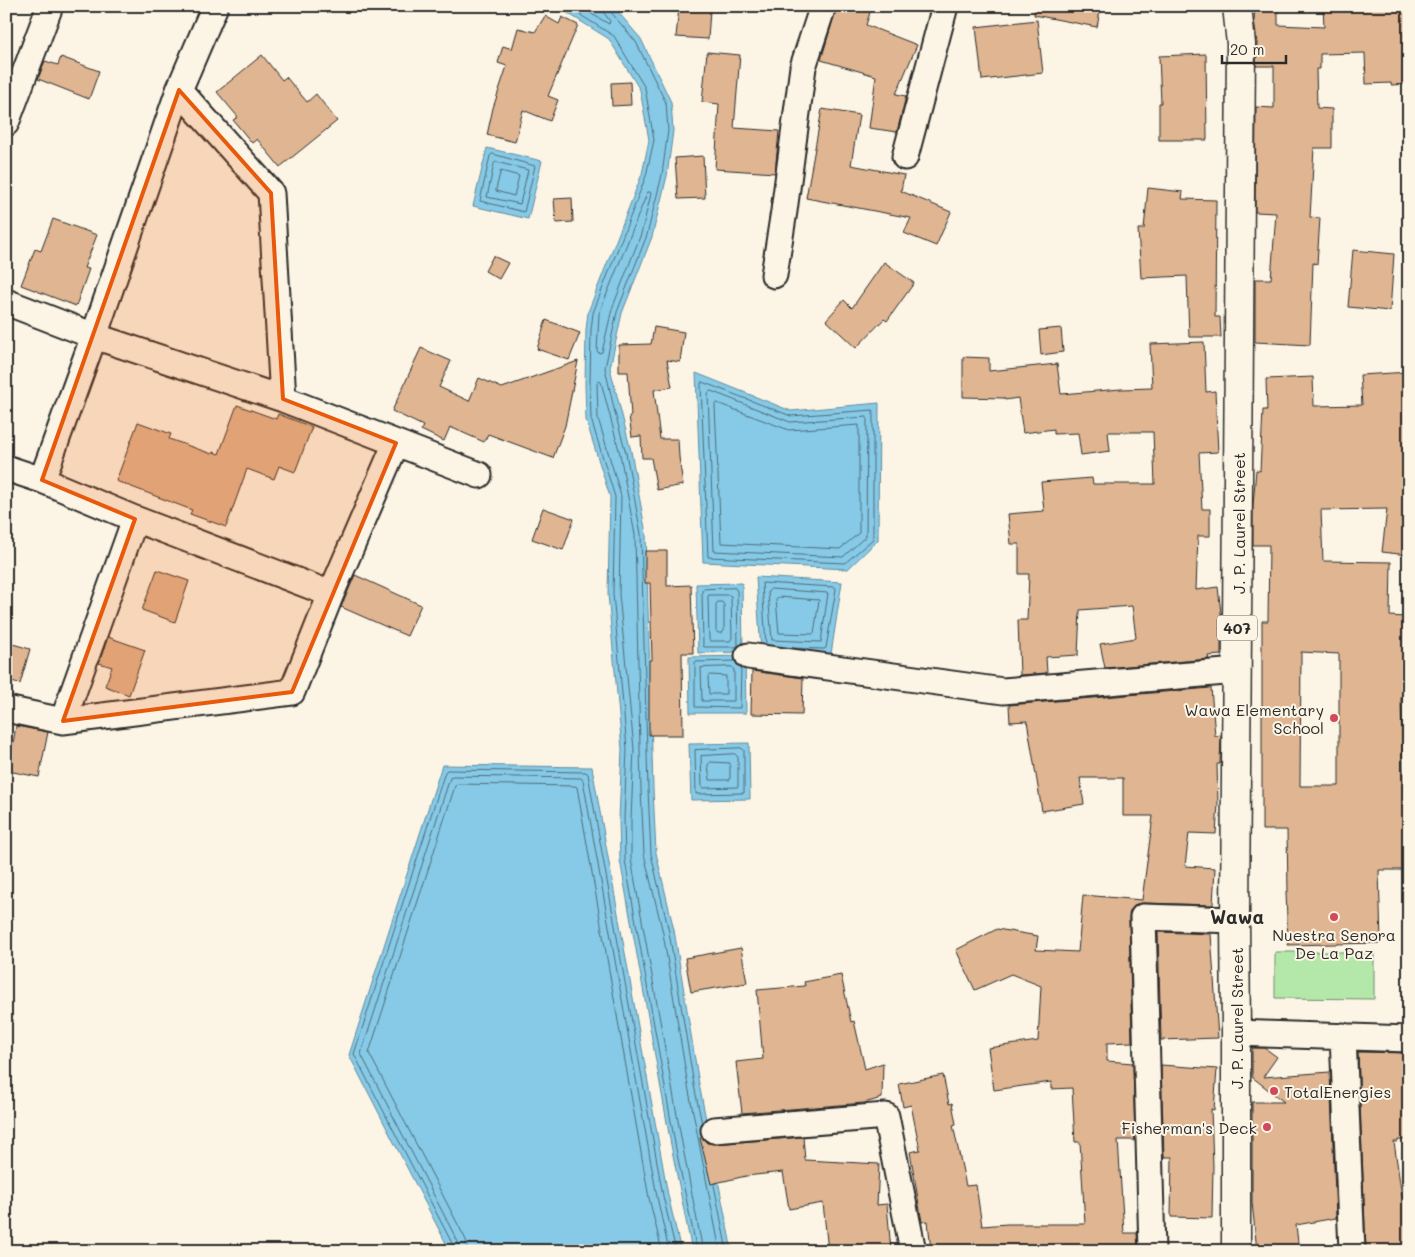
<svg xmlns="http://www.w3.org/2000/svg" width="1415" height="1257" viewBox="0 0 1415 1257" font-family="Mali,sans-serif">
<rect width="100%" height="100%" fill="#fcf5e5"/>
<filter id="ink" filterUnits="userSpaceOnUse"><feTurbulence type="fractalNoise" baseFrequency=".02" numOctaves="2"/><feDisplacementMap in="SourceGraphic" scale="10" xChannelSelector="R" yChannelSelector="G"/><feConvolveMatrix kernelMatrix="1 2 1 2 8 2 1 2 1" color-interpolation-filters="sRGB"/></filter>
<g filter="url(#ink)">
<!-- green -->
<path fill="#b3e8aa" stroke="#6f8a6a" d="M1275 952H1374V999L1275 998Z"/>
<!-- water -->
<path fill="#86cae7" stroke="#628a9c" d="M559 6H613L641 39 671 102 673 131 667 176 652 237 622 313 610 368 631 451 646 534 653 789 656 853 674 930 699 1084 732 1251H692L671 1145 620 860 619 819 622 749 608 594 610 497 586 420 585 384 586 330 588 312 642 174 649 140 640 90 609 39 561 9Z
M487 148 542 161 528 219 473 206Z
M696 373 791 411 879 403 878 540 848 569 703 562Z
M756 577 842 582 831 654 761 652Z
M742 583 743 652 698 653 696 584Z
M745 656 746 713H690L689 657Z
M749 743 750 799 691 800 689 744Z
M442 765 592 767 668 1195 681 1251H450L349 1055Z"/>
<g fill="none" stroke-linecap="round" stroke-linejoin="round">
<!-- shore -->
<path stroke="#4f6b76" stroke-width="1" d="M566 6 614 36 645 88 654 140 646 176 593 313 591 330 590 384 591 419 615 497 613 594 627 749 624 819 625 860 675 1144 697 1251
M578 6 609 24 610 21 604 13 603 6
M609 6 610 11 636 42 666 103 668 130 662 175 647 235 617 312 605 368 615 413 626 453 641 534 648 789 651 854 669 932 694 1085 702 1124
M493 154 535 166 524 212 480 201 490 156Z
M496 162 528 170 520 204 487 197 494 164Z
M501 171 519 176 514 196 496 191Z
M648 192H650L651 194 641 234 612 309 602 352 599 353 597 351 599 314Z
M702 382 791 416 873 410V539L845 563 708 557 701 385Z
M711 391 790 422 867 417 866 536 843 557 714 551 708 394 709 392Z
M717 403 789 430 859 425V533L840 549 721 543 715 405Z
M735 588 737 591 738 646 735 647H704L703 645 702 590 704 589Z
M771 589 828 593 821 642 772 640 768 592Z
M709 595H729L731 596 732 638 730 641H711L709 640 708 597Z
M779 597 819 600 814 634 779 633 776 599Z
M718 602H722L724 605V631L722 633H718L716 631V605Z
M766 645 762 583 835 587 836 589 826 648 824 649 791 648
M735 661 695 662V707L740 708 741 667
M732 667 734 670V701H702L701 668Z
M710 675 726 676V694H709L708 677Z
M741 748 744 750V793L696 794 695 750Z
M735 754 738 757V787L702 788 701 756Z
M711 762 730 763V780H710L708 765Z
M714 1185 727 1251
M454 1251V1247L354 1054 445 772 447 770 586 772 588 774 663 1196 676 1251
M461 1251 459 1244 361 1054 450 778 452 776 581 778 583 780 657 1197 669 1251
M468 1251 466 1240 369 1053 455 786 457 784 575 786 577 787 649 1198 662 1251
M703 1251 682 1143 631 859V819L634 749 619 594 621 496 598 418 597 383 599 381 601 382 620 454 635 535 641 790 644 854 663 933 688 1086 720 1251"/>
</g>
<!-- building -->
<path fill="#e0b591" stroke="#2b2b2b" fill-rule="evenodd" d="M837 6H872L866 25 917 45 896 94 906 96 897 132 869 128 876 76 821 60Z
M1035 6H1101L1097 27 1034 15Z
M1255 6H1278V25L1324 27 1323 6H1409V84L1391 85V83L1366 84 1365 53 1320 54V69H1316L1317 108 1332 109V148H1314L1310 217 1320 218 1317 264 1313 263 1310 345 1255 342V279H1271L1276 213 1255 212 1256 107 1274 108V66H1256L1257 42 1254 20Z
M679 7 710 10 708 39 676 37Z
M545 16 559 24 562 17 578 25 548 96 558 100 550 121 523 110 515 142 487 135 493 108 507 66 498 63 503 46 512 49 518 28 535 32Z
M1037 20 1043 73 982 80 976 27Z
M707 52 740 55 734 128 779 131 775 173 715 169 719 104 702 102Z
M1206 54 1207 140H1159V103H1161L1159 56Z
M262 55 282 80 286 77 307 102 316 94 337 121 280 167 257 139 252 143 233 120 238 117 217 92Z
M61 57 99 71 89 99 38 79 45 61 58 65Z
M630 82 631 105 612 106 611 83Z
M822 109 859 115 851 165 904 175 901 191 951 212 936 246 904 233 911 218 806 198Z
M703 156 705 198 678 199 675 158Z
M1148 188 1183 192 1182 199 1216 200 1215 317H1220L1221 337H1189L1187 276 1141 278 1138 229H1144Z
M572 198 573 222 556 223 554 199Z
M53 219 97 235 84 268 89 269 76 306 21 285 35 249 41 251Z
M1353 250 1394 254 1390 311 1348 307Z
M493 256 508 263 499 279 485 271Z
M884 262 914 283 887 321 884 319 856 348 826 320 844 300 852 308Z
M546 320 580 333 569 360 537 349Z
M654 327 684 332 680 362 667 360 672 387 654 390 660 439H678L679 457 683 485 657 490 651 458H642L641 436 632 437 629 416H631L628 372H619V345L651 344Z
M1061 328 1063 352 1041 355 1039 330Z
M1204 342 1206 392 1215 391 1218 452 1199 453 1202 509H1210V536H1198L1196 590 1218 587 1221 613V655L1208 656 1209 659 1105 668 1100 644 1136 638 1132 606 1080 610 1078 655 1046 657 1047 673 1020 675 1018 620H1027L1029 574H1019V544H1011L1008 514 1044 511 1041 482 1092 478 1093 484H1155L1153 432H1108L1110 451 1081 455 1078 433 1054 434V429L1023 433 1018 398 1005 400 1004 398 963 397V357L989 358V371L1057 364 1061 394 1121 389 1152 388 1150 344Z
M421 348 451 361 439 387 469 401 479 378 502 388 578 361 565 426 553 458 488 434 484 442 450 427 444 441 421 430 423 426 392 411Z
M1409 372V446H1403L1405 513 1409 514 1408 555 1382 552 1387 509 1321 510 1323 561 1391 562 1390 616 1404 617V622H1409V698H1401L1405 832H1409V870H1379L1381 943 1288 945 1286 892H1288L1287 830H1262V621H1268L1269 545H1253V505L1256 470 1260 471 1263 410H1267L1266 379 1313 377 1314 406 1362 405 1360 375ZM1301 652 1339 654V786H1300Z
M237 405 276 419 278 414 312 427 295 472 279 466 274 479 247 469 226 527 190 514 192 510 116 481 138 422 171 434 169 439 212 454 213 452 219 454Z
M543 508 574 519 563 550 532 539Z
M645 551H667V586L691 585 693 653H682L683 735H649V660H652L650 583H645Z
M157 570 189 581 175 622 142 610Z
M355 575 421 605 407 636 341 607Z
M108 637 145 650 129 695 105 686 112 667 99 663Z
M6 642 30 649 20 684 6 681Z
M752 671 803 678 802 715 751 714Z
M1211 688 1215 736 1221 735 1220 764H1217L1218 804 1216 834 1189 833 1185 866 1215 868 1213 905 1143 903 1136 904 1131 910 1129 917 1132 1042 1107 1043V1061L1133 1063 1135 1140H1118L1124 1233H1137L1138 1251H931L928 1221 922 1222 910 1152 920 1150 911 1105 903 1107 899 1084 943 1075 949 1104 952 1103 956 1124 953 1125 966 1186 976 1185 982 1226 1007 1224H1085L1080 1142H1075L1072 1088 1051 1089V1082L994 1090 988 1048 1038 1041 1041 986 1011 974 975 990 956 950 997 929 1038 936 1036 950 1078 952 1083 895 1142 900 1153 816H1123V778H1080L1084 804 1042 811 1027 721 1010 722 1009 705Z
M16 726 48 732 39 777 8 771Z
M1158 932 1211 934 1218 1038 1161 1040Z
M741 948 747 983 691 992 685 958Z
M841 975 851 1022 854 1021 865 1069 883 1063 882 1098 864 1103 742 1113 736 1062 763 1059 757 990 805 986 804 982Z
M1253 1048H1265L1277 1057 1263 1077 1330 1072 1336 1218 1296 1225 1299 1251H1257L1252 1202V1102H1284L1252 1077V1050Z
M1358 1052 1409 1053V1140H1398V1142H1394L1402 1197 1409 1196V1251H1366Z
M1161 1065 1217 1069 1214 1110 1211 1109 1213 1166 1212 1218 1171 1217 1172 1157H1164Z
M702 1137 707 1143 715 1144 803 1137 805 1160 879 1164 877 1205 887 1204 891 1251H828L823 1203 789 1209 783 1172 746 1176 711 1184 700 1138Z"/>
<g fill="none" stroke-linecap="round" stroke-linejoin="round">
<defs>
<path id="street" d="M179 90 271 193 283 399
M6 123 50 6
M905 157 945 6
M774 275 784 211 803 67 823 6
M6 302 94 336 283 399 479 475
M6 468 42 480 135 519 331 594
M42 480 94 336 179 90 215 6
M748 656 1003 691 1237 671
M6 709 63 721 292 692 331 594 396 443
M63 721 135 519
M1236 1033 1409 1039
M1343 1036 1352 1251
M714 1130 886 1116 913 1251
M1152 1251 1143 917 1235 920"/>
<path id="primary" d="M1236 1251V1033L1235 920 1241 44 1237 6"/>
</defs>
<!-- street casing -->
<use href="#street" stroke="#2b2b2b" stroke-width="29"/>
<!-- primary casing -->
<use href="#primary" stroke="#2b2b2b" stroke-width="31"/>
<!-- street -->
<use href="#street" stroke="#fcf5e5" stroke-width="25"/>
<!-- primary -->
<use href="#primary" stroke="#fcf5e5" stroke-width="28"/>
</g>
</g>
<!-- marked area -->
<path fill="#e8590c" fill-opacity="0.2" stroke="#e8590c" stroke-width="4" stroke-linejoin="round" d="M179 90 271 193 283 399 396 443 292 692 63 721 135 519 42 480Z"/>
<!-- markers -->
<g fill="#d1495b" stroke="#fcf5e5" stroke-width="2">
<circle cx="1334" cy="718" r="5"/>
<circle cx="1334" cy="917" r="5"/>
<circle cx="1274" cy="1091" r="5"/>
<circle cx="1267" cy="1127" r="5"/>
</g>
<g text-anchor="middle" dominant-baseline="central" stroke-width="4" stroke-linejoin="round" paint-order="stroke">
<!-- shield labels -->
<rect fill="#fcf5e5" stroke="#6a6863" stroke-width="1" x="1217" y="615.5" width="40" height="25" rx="4"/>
<g font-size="15" font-weight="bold" fill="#2b2b2b">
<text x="1237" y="628">407</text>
</g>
<!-- street labels -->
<g font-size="16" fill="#2b2b2b" stroke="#fcf5e5">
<text transform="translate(1238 523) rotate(-90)">J. P. Laurel Street</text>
<text transform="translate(1236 1018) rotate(-90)">J. P. Laurel Street</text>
</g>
<!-- poi labels -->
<g font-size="16" fill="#2b2b2b" stroke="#fcf5e5" text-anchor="end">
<text x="1324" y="709">Wawa Elementary<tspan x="1324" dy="18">School</tspan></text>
<text x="1334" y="934" text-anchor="middle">Nuestra Senora<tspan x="1334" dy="18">De La Paz</tspan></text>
<text x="1284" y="1091" text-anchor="start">TotalEnergies</text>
<text x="1257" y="1127">Fisherman's Deck</text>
</g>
<!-- quarter labels -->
<g font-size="19" font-weight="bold" fill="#2b2b2b" stroke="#fcf5e5">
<text x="1237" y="916">Wawa</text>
</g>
</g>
<!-- margin -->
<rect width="1415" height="1257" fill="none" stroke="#fcf5e5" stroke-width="25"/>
<rect x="12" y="12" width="1390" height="1232" fill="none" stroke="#2b2b2b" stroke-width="2" filter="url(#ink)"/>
<!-- scale -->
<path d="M1222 55v8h64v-8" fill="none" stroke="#2b2b2b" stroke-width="2.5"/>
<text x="1230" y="55" font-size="15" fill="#2b2b2b" stroke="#fcf5e5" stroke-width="4" paint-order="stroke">20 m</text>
</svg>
